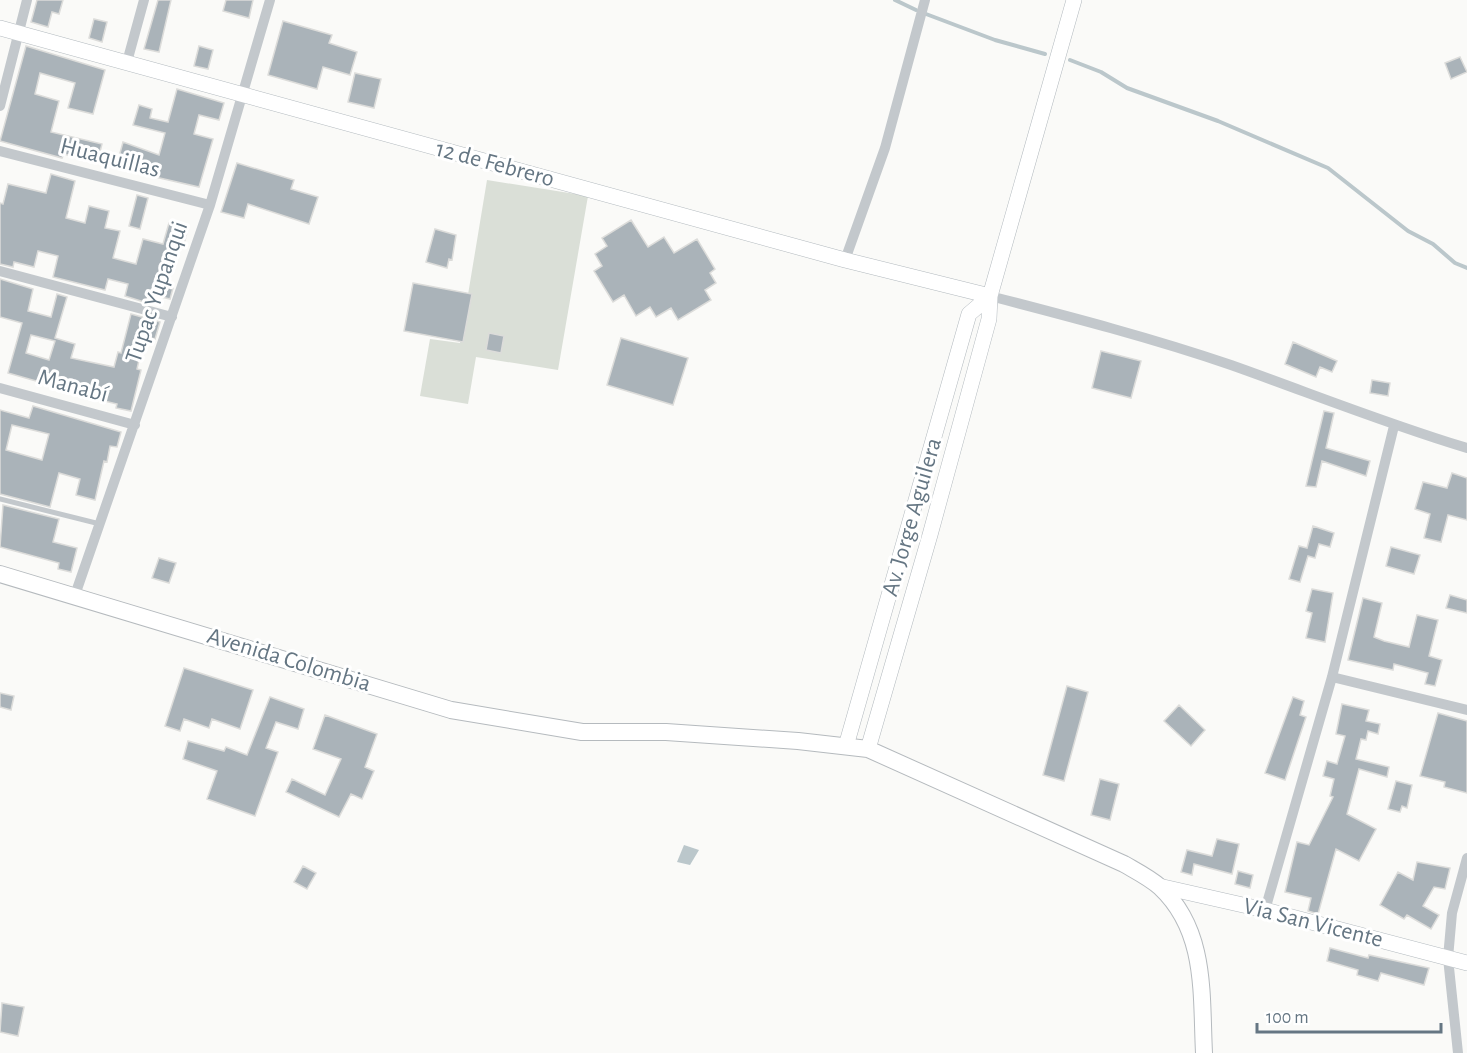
<svg xmlns="http://www.w3.org/2000/svg" width="1467" height="1053" viewBox="0 0 1467 1053" font-family="'Alegreya Sans',sans-serif">
<rect width="100%" height="100%" fill="#fafaf8"/>
<!-- green -->
<path fill="#dadfd7" d="M487 180 588 196 558 370 476 357 468 404 420 396 430 339 460 343Z"/>
<!-- water -->
<path fill="#bbc7cb" d="M684 845 699 850 690 865 677 862Z"/>
<g fill="none" stroke-linecap="round" stroke-linejoin="round">
<!-- stream -->
<path stroke="#bbc7cb" stroke-width="4" d="M895 0 916 10
M926 14 995 40 1045 54
M1070 60 1101 72 1127 88 1218 121 1328 168 1408 231 1433 244 1455 263 1467 268"/>
</g>
<!-- building -->
<path fill="#aab3b9" stroke="#dcdcda" stroke-width="1.5" fill-rule="evenodd" d="M37 0H63L59 14 52 12 48 27 31 22Z
M158 0H171L159 52 144 49Z
M226 0H253L249 18 223 11Z
M94 19 107 22 102 42 89 38Z
M283 21 332 35 329 43 357 52 350 75 323 67 317 89 268 75Z
M26 46 105 70 93 114 68 108 75 83 40 73 35 94 59 101 51 132 102 144 97 163 64 154 62 158 0 141Z
M199 46 213 50 208 69 194 66Z
M1460 57 1467 72 1451 79 1445 63Z
M355 73 381 79 374 108 348 102Z
M177 89 224 103 219 120 199 115 194 134 213 139 199 187 116 168 123 142 159 155 165 133 133 125 139 105 152 109 150 118 168 122Z
M237 163 294 180 291 189 318 197 309 224 248 204 244 218 221 212Z
M51 174 75 181 66 218 85 223 89 206 109 211 105 228 120 231 113 258 136 264 143 239 163 244 169 223 188 228 183 248 173 246 164 285 173 288 170 299 149 294 147 303 125 296 128 284 108 279 105 290 53 277 58 256 38 251 34 267 14 262 13 267 0 264V203L3 204 8 184 46 193Z
M137 195 148 198 140 229 129 226Z
M631 220 648 247 664 237 674 253 697 239 715 269 710 273 716 283 705 290 711 300 678 320 671 308 656 317 650 307 636 316 624 295 613 302 594 271 602 266 595 254 607 246 602 238Z
M435 229 456 235 452 260 449 259 447 268 426 262Z
M0 279 33 289 28 311 51 317 57 294 67 297 55 338 75 344 71 358 114 367 118 352 121 353 131 314 160 322 155 339 140 335 135 355 140 356 137 369 141 370 131 411 116 408 117 404 63 391 64 389 8 373 22 323 0 317ZM31 335 55 341 49 360 26 353Z
M413 283 472 294 463 342 404 331Z
M489 333 504 336 501 353 486 350Z
M621 338 688 358 673 405 607 385Z
M1293 342 1337 361 1332 372 1320 367 1316 377 1285 364Z
M1101 351 1141 361 1131 398 1092 388Z
M1372 380 1390 383 1388 396 1370 393Z
M33 406 121 432 117 447 110 446 107 462 104 461 95 500 76 495 80 479 59 473 50 507 0 494V410L29 418ZM12 425 49 434 42 460 6 450Z
M1324 411 1334 413 1326 448 1370 461 1366 476 1322 461 1316 487 1306 486Z
M1452 473 1467 478V520L1448 515 1441 542 1424 538 1430 514 1415 509 1423 482 1447 488Z
M3 505 59 519 53 542 77 548 71 572 58 569 59 563 0 547Z
M1313 526 1334 533 1330 547 1319 544 1315 558 1308 556 1300 582 1289 579 1299 546 1307 548Z
M1391 547 1420 555 1414 574 1386 566Z
M159 558 176 563 169 583 152 578Z
M1312 589 1333 593 1325 642 1306 638 1312 613 1306 611Z
M1450 595 1467 600V613L1446 608Z
M1363 598 1382 603 1374 637 1384 641 1409 647 1417 615 1438 620 1429 656 1442 660 1435 686 1425 684 1428 673 1394 664 1393 670 1348 660Z
M184 668 253 690 240 729 212 719 209 728 184 719 180 731 165 726Z
M1067 686 1088 692 1064 781 1043 775Z
M0 693 14 696 11 710 0 707Z
M270 697 304 709 298 729 276 722 266 748 278 752 255 816 207 799 217 771 183 759 188 741 224 751 226 747 247 755Z
M1293 697 1304 701 1300 715 1306 717 1285 780 1265 773Z
M1342 704 1369 710 1366 721 1380 724 1378 734 1368 731 1366 740 1361 739 1356 759 1389 767 1387 777 1359 769 1347 814 1376 829 1359 861 1336 849 1318 914 1308 911 1311 898 1285 892 1297 842 1309 845 1333 797 1330 796 1334 779 1323 776 1327 761 1337 764 1345 736 1336 734Z
M1179 705 1205 730 1191 746 1164 721Z
M1438 713 1467 721V793L1444 787 1445 782 1420 776Z
M325 715 377 734 365 767 374 771 362 799 351 794 339 817 286 792 292 779 325 795 341 759 313 749Z
M1100 779 1119 784 1110 820 1091 815Z
M1396 781 1412 785 1407 808 1402 806 1400 812 1388 809Z
M1217 839 1239 844 1232 874 1194 864 1192 875 1181 872 1187 850 1212 856Z
M1417 862 1450 868 1445 889 1434 887 1423 906 1439 915 1431 929 1407 915 1404 919 1380 905 1398 872 1413 880Z
M303 866 316 873 307 889 294 882Z
M1238 871 1253 875 1250 888 1235 884Z
M1330 948 1368 958 1369 955 1429 968 1424 985 1381 973 1378 981 1357 975 1358 970 1327 961Z
M2 1003 24 1007 18 1036 0 1032Z"/>
<g fill="none" stroke-linecap="round" stroke-linejoin="round">
<defs>
<path id="secondary" d="M0 28 845 260 990 296
M846 746 969 314 990 296
M868 749 930 535 989 319 990 296 1074 0
M1159 886 1265 910 1467 963"/>
<path id="primary" d="M0 574 451 710 582 732H666L798 741 868 749 1124 864C1136 871 1150 878 1160 887 1207 931 1201 994 1204 1053"/>
</defs>
<!-- secondary casing -->
<use href="#secondary" stroke="#b3babf" stroke-width="16"/>
<!-- primary casing -->
<use href="#primary" stroke="#b5babe" stroke-width="18"/>
<!-- lane -->
<path stroke="#c3c8cc" stroke-width="5" d="M0 499 100 524"/>
<!-- street -->
<path stroke="#c3c8cc" stroke-width="10" d="M127 62 144 0
M0 106 27 0
M0 151 210 205
M845 260 885 148 925 0
M0 271 172 317
M990 296C1071 317 1152 338 1231 365 1310 393 1387 424 1467 448
M0 388 135 425
M75 595 210 205 270 0
M1332 677 1467 710
M1265 910 1332 677 1394 426
M1458 1053 1448 958 1452 913 1467 858"/>
<!-- secondary -->
<use href="#secondary" stroke="#fff" stroke-width="15"/>
<!-- primary -->
<use href="#primary" stroke="#fff" stroke-width="16"/>
</g>
<g text-anchor="middle" dominant-baseline="central" stroke-width="6" stroke-linejoin="round" paint-order="stroke">
<!-- street labels -->
<g font-size="24" fill="#657683" stroke="#fff">
<text transform="translate(110 158) rotate(14)">Huaquillas</text>
<text transform="translate(495 164) rotate(15)">12 de Febrero</text>
<text transform="translate(157 292) rotate(-71)">Tupac Yupanqui</text>
<text transform="translate(73 386) rotate(15)">Manabí</text>
<text transform="translate(912 517) rotate(-74)">Av. Jorge Aguilera</text>
<text transform="translate(289 660) rotate(17)">Avenida Colombia</text>
<text transform="translate(1313 923) rotate(14)">Via San Vicente</text>
</g>
</g>
<!-- scale -->
<path d="M1257 1023v9h184v-9" fill="none" stroke="#657683" stroke-width="3"/>
<text x="1266" y="1023" font-size="18" fill="#657683" stroke="#ffffff" stroke-width="4.5" paint-order="stroke">100 m</text>
</svg>
